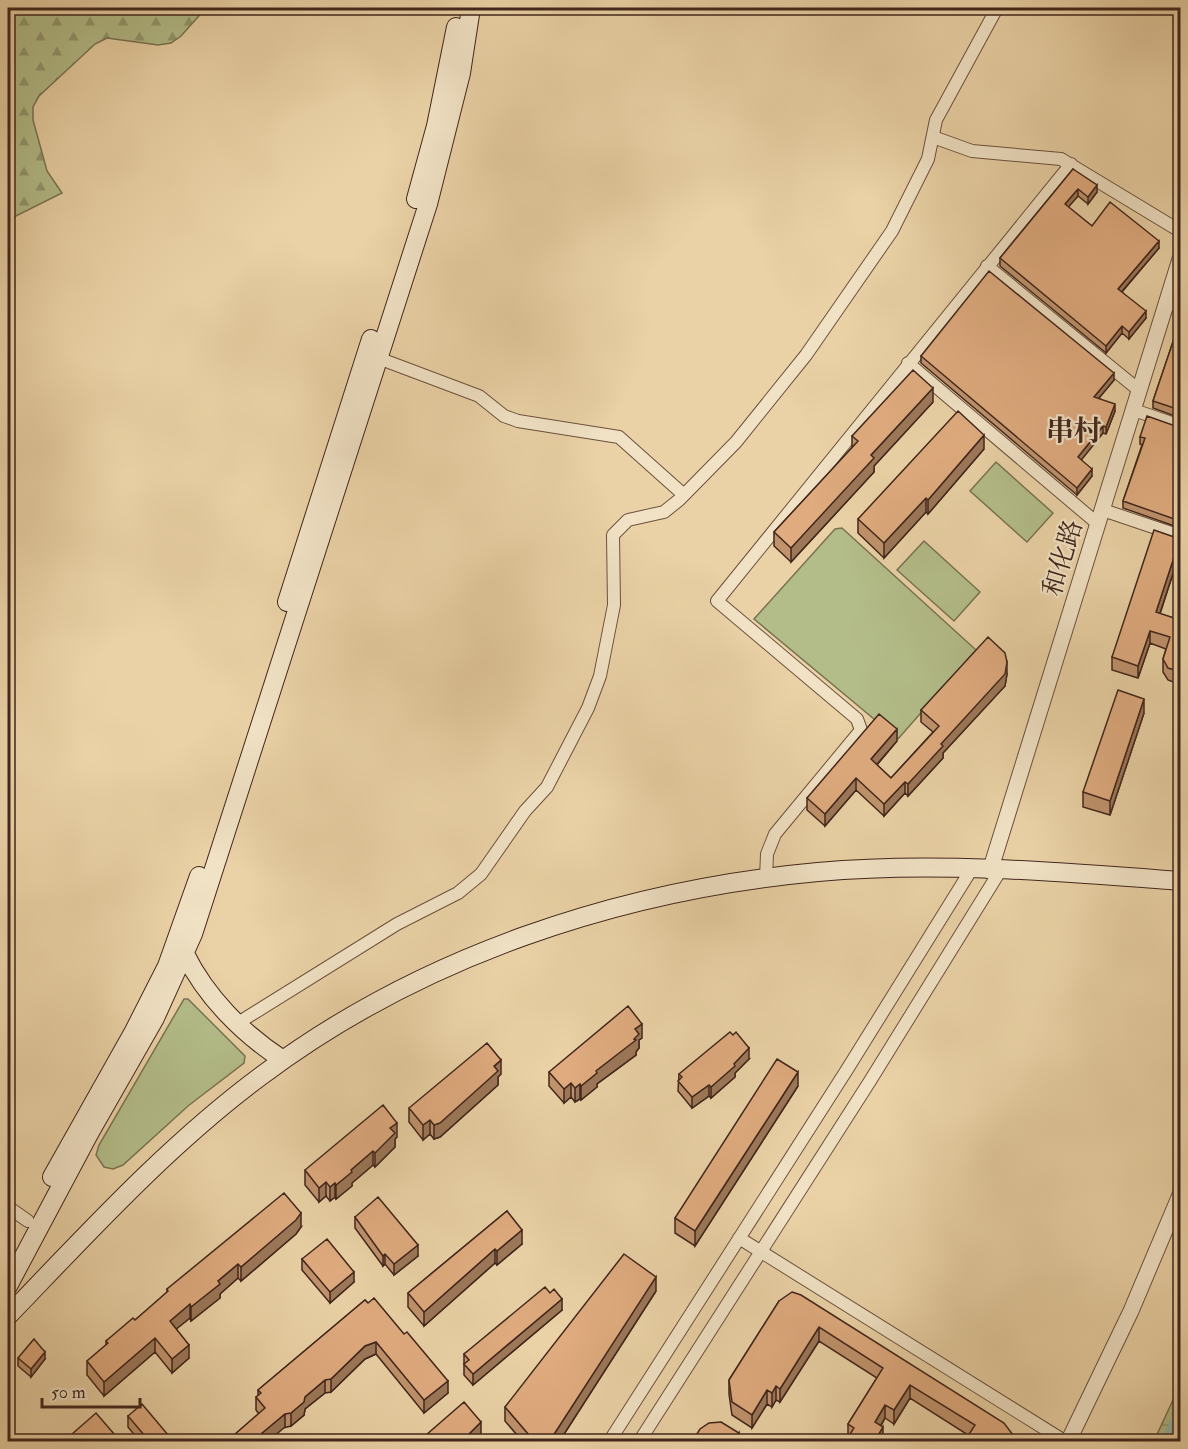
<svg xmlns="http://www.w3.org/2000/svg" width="1188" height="1449" viewBox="0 0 1188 1449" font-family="'IM FELL Double Pica','Noto Serif SC',serif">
<defs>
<pattern id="forest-firs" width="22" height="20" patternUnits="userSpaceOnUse" patternTransform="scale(1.5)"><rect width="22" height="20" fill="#b3bd89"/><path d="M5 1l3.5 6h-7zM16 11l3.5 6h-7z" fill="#93996f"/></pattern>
<pattern id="wetland-marsh" width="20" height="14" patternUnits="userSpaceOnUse" patternTransform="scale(1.5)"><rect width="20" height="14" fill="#b3bd89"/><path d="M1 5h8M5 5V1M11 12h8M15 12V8" fill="none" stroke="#93996f"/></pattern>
</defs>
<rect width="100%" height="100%" fill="#ead2a6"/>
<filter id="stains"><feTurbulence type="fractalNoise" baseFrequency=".00333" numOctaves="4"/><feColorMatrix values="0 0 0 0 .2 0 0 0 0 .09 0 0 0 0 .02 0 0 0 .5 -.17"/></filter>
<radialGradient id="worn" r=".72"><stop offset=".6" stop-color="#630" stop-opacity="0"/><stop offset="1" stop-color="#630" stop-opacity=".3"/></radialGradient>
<!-- grass -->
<path fill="#b3bd89" stroke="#7a7252" stroke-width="1.5" d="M996 462 1053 513 1027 542 970 491Z
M842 528 976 650 898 739 754 619 835 529Z
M924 541 980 592 954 621 897 570Z
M184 999H188L245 1056 244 1063 188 1106 123 1165 113 1169 104 1167 96 1155 99 1145Z"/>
<!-- forest -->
<path fill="url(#forest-firs)" stroke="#7a7252" stroke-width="1.5" d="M8 8H206L181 36 171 43 158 45 107 38 95 44 39 96 33 107V120L47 171 62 193 14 217 8 198Z"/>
<!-- wetland -->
<path fill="url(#wetland-marsh)" stroke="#7a7252" stroke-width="1.5" d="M1180 1385V1441H1154Z"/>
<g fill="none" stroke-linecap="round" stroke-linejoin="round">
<!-- river -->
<path stroke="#98b7a9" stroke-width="24" d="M1173 1442 1180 1427"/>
<defs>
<path id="minor" d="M933 137 972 151 1061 159 1180 231
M987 266 1140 391
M1168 302 1180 307
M378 358 479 396 504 416 518 421 619 437 684 495
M908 363 1098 524
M1134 410 1180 426
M1103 510 1180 536
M766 878 767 854 775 834 861 730 857 719 717 601 1071 164
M238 1023 397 924 458 893 481 874 525 811 547 787 588 708 600 676 614 605 613 535 628 520 664 512 679 500 736 442 806 355 892 231 928 159 936 120 997 8
M8 1207 28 1221
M739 1238 1066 1442
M609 1442 848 1068 971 870
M639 1442 870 1081 1000 871"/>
<path id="tertiary" d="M990 871 1180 259
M1068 1442 1131 1311 1180 1195"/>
<path id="secondary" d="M416 199 436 126 456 27
M287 602 371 339
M185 954C206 997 243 1034 283 1060
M52 1177 133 1033 167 966 199 876
M8 1286 90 1132 155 1018 193 934 428 204 461 73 471 8
M8 1316C88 1233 168 1145 261 1076 421 956 620 890 818 872 934 861 1064 872 1180 881"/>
</defs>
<!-- minor casing -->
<use href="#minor" stroke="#6b513e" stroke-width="14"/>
<!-- tertiary casing -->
<use href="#tertiary" stroke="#6b513e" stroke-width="17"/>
<!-- secondary casing -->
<use href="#secondary" stroke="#41261c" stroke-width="20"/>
<!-- minor -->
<use href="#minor" stroke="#f1e2c5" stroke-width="12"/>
<!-- tertiary -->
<use href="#tertiary" stroke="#f1e2c5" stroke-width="15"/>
<!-- secondary -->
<use href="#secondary" stroke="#f1e2c5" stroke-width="18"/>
</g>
<!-- wall -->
<path fill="#c0936d" stroke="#41261c" stroke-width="1.5" d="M1073 169 1097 192 1088 204 1078 196 1068 207 1092 226 1159 248 1122 292 1146 318 1129 339 1122 333 1106 353 1000 266V258Z
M1180 321V418L1153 408V401Z
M921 356 1114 380 1099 398 1115 411 1106 434 1103 433 1081 460 1092 476 1077 495 921 363Z
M933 402 874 466V472L791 562 774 546V532L852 448V436Z
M1180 426V528L1123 508V501L1142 445 1140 444V437Z
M984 449 928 514 926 512 884 558 858 533V519Z
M1180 539V552L1160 614 1180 620 1178 684 1168 680 1163 672V659L1166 649 1150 643 1138 678 1112 670V657Z
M1007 674 1005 686 943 753V758L908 796 905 793 884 816 856 790 825 826 807 810V798L897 741 877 765 891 778 933 732 921 722V710Z
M1144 713 1110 815 1083 807V792Z
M642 1038 639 1040V1048L636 1052V1055L597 1084V1087L581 1100 580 1099 575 1102 571 1097 564 1103 549 1086V1072Z
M749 1059 735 1073V1077L711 1098 709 1096 692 1108 678 1091 679 1074Z
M501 1074 498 1077V1085L440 1137 434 1139 430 1134 423 1140 409 1122V1108Z
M798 1086 695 1246 675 1233V1218Z
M397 1137 395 1139V1147L375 1167 373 1165 352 1183V1186L336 1199 335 1197 330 1201 326 1196 319 1202 305 1185V1170Z
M507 1211 522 1244 497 1265 495 1263 424 1326 408 1307V1293Z
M355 1217 418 1256 394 1275 385 1264 383 1266 355 1228Z
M301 1227 296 1234 241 1281 238 1278 220 1294V1298L191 1321 190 1318 176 1329 189 1358 172 1373 155 1352 104 1396 87 1375V1361L106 1345V1341L135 1320 167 1293V1289Z
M302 1259 354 1282 330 1303 302 1270Z
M656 1291 559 1442H523L505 1421V1407Z
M550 1293 562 1310 473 1385 464 1375V1354Z
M365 1300 448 1393 424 1413 376 1354 365 1359 331 1392 325 1393 305 1409 304 1415 291 1426 226 1442 259 1414 256 1410V1397L258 1396V1390Z
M779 1301 1016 1442 968 1435 910 1398 894 1424 885 1418 881 1426 883 1442H845L848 1437V1424L877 1378 819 1341 780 1402 776 1400 772 1407 767 1404 752 1428 732 1415 729 1394V1380Z
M18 1358 45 1359 31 1377 18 1366Z
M128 1416 174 1442H140L128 1427Z"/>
<!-- shaded-wall -->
<path fill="#9c7859" stroke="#41261c" stroke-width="1.5" d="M1097 185V192L1088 204V197Z
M1078 189V196L1065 211V204Z
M1159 241V248L1118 296V289Z
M1146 311V318L1129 339V332Z
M1122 326V333L1106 353V346Z
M1114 373V380L1094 404V397Z
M933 388V402L874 466V472L791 562V548L871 455Z
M1115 404V411L1106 434V427Z
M1103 426V433L1078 464V457Z
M984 435V449L928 514V500Z
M1092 469V476L1077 495V488Z
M926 498V512L884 558V543Z
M1180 539V552L1156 625V612Z
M1150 631V643L1138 678V666Z
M1007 662V674L1005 686 943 753V758L908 796V784Z
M1180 670V683L1178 684V671Z
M1144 699V713L1110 815V801Z
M897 729V741L871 771V759Z
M856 778V790L825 826V814Z
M905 782V793L884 816V804Z
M642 1024V1038L639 1040V1048L636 1052V1055L597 1084V1087L581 1100V1086L635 1029Z
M749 1048V1059L735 1073V1077L711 1098V1087Z
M501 1060V1074L498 1077V1085L440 1137 434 1139V1125Z
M798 1072V1086L695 1246V1231Z
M571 1083V1097L564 1103V1089Z
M580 1084V1099L575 1102V1088Z
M709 1085V1096L692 1108V1097Z
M430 1120V1134L423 1140V1125Z
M397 1123V1137L395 1139V1147L375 1167V1153L390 1128Z
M373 1151V1165L352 1183V1186L336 1199V1185L351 1170Z
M326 1182V1196L319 1202V1188Z
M335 1183V1197L330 1201V1187Z
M301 1213V1227L296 1234 241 1281V1267Z
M522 1230V1244L497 1265V1251Z
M418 1245V1256L394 1275V1264Z
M495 1249V1263L424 1326V1312Z
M385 1254V1264L383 1266V1256Z
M238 1264V1278L220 1294V1298L191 1321V1307L218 1281Z
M354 1272V1282L330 1303V1292Z
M656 1277V1291L559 1442H542Z
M562 1299V1310L473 1385V1374Z
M190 1304V1318L170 1334V1321Z
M819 1327V1341L780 1402V1389Z
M155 1338V1352L104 1396V1382Z
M376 1342V1354L365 1359 331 1392V1379L365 1346Z
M189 1345V1358L172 1373V1359Z
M45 1352V1359L31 1377V1369Z
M325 1380V1393L305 1409 304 1415 291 1426V1413L305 1397Z
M448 1381V1393L424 1413V1400Z
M910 1385V1398L894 1424V1410Z
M776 1386V1400L772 1407V1393Z
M767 1390V1404L752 1428V1415Z
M885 1405V1418L875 1435V1422Z
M285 1414V1427L267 1442 262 1433Z
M481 1422V1436L475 1442H461Z
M883 1427V1442H876V1439Z
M739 1433V1442H734Z"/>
<!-- building -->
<path fill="#dfab7f" stroke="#41261c" stroke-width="1.5" d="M1073 169 1097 185 1088 197 1078 189 1065 204 1092 226 1110 202 1159 241 1118 289 1146 311 1129 332 1122 326 1106 346 1000 258Z
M989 271 1114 373 1094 397 1115 404 1106 427 1103 426 1078 457 1092 469 1077 488 921 356Z
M1180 321V410L1153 401Z
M913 370 933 388 871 455 874 458 791 548 774 532 858 441 852 436Z
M958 411 984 435 928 500 926 498 884 543 858 519Z
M1147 416 1178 427 1180 426V521L1123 501 1145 438 1140 437Z
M1154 530 1180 539 1156 612 1180 620V670L1178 671 1168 668 1163 659 1170 637 1150 631 1138 666 1112 657Z
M988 637 1005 653 1007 662 1005 674 941 744 943 746 908 784 905 782 884 804 856 778 825 814 807 798 879 714 897 729 871 759 891 778 939 726 921 710Z
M1118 690 1144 699 1110 801 1083 792Z
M628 1006 642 1024 635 1029 639 1034 634 1039 636 1040 596 1071 597 1073 581 1086 580 1084 575 1088 571 1083 564 1089 549 1072Z
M730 1032 733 1035 736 1032 749 1048 734 1064 735 1066 711 1087 709 1085 692 1097 678 1081 682 1077 679 1074Z
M487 1043 501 1060 494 1066 498 1071 440 1123 434 1125 430 1120 423 1125 409 1108Z
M777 1059 798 1072 695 1231 675 1218Z
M383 1105 397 1123 390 1128 395 1133 375 1153 373 1151 351 1170 352 1172 336 1185 335 1183 330 1187 326 1182 319 1188 305 1170Z
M284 1193 301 1213 296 1220 241 1267 238 1264 218 1281 220 1284 191 1307 190 1304 170 1321 189 1345 172 1359 155 1338 104 1382 87 1361 108 1343 106 1341 133 1318 135 1320 168 1291 167 1289Z
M378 1197 418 1245 394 1264 385 1254 383 1256 355 1217Z
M507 1211 522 1230 497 1251 495 1249 424 1312 408 1293Z
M327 1239 354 1272 330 1292 302 1259Z
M624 1254 656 1277 551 1439 542 1442H535L505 1407Z
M545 1287 550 1293 554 1289 562 1299 473 1374 464 1364 469 1360 464 1354Z
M792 1292 801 1295 1004 1423 1016 1439 1015 1442H964L975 1425 910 1385 894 1410 885 1405 875 1422 883 1427 876 1439 873 1437 870 1442H845L854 1428 848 1424 883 1368 819 1327 780 1389 776 1386 772 1393 767 1390 752 1415 732 1402 729 1380 779 1301Z
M374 1298 404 1334 407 1332 448 1381 424 1400 376 1342 365 1346 331 1379 325 1380 305 1397 304 1402 291 1413 285 1414 262 1433 269 1442H226L265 1408 256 1397 261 1393 258 1390 365 1300 368 1303Z
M34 1339 45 1352 31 1369 18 1358Z
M464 1402 481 1422 461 1442H418Z
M142 1404 174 1442H150L128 1416Z
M96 1413 121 1442H63Z
M721 1422 739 1433 734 1442H692L700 1429 709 1423Z"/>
<g text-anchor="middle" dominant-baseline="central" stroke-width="4.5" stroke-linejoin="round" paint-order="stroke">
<!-- street labels -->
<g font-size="26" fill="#41261c" stroke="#f1e2c5">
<text transform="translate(1063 558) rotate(-73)">和化路</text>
</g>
<!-- quarter labels -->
<g font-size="28" font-weight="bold" fill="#41261c" stroke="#f1e2c5">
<text x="1074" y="431">串村</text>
</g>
</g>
<!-- margin -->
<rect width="1188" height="1449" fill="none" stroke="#ead2a6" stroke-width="30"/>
<rect x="9" y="9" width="1170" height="1431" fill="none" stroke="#41261c" stroke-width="3"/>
<rect x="15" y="15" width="1158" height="1419" fill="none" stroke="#41261c" stroke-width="1.5"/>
<!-- scale -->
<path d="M42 1398v9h98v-9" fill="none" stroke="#41261c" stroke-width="3"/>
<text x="51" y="1398" font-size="18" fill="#41261c" stroke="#f1e2c5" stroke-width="4.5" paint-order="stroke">50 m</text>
<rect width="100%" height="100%" filter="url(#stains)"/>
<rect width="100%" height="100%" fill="url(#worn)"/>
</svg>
